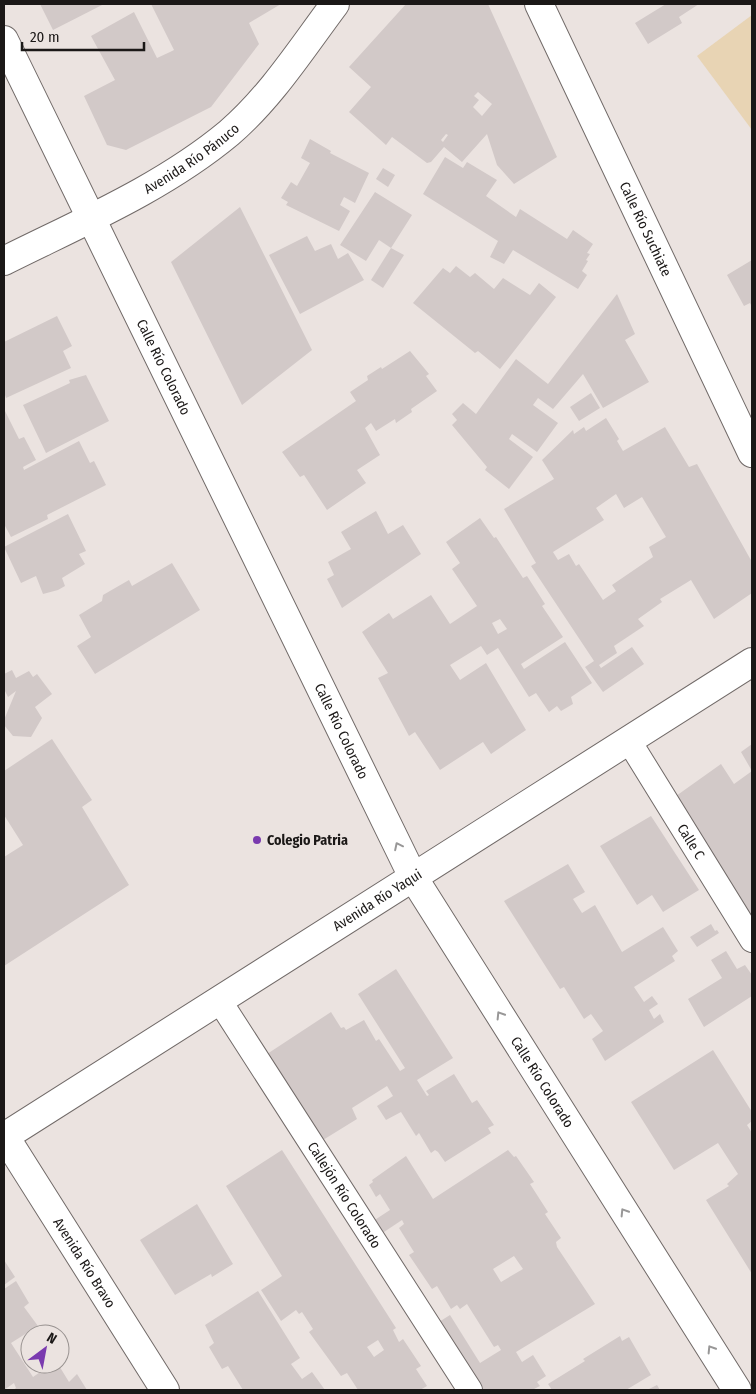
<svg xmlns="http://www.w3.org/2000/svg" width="756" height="1394" viewBox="0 0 756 1394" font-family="'Fira Sans Condensed',sans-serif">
<rect width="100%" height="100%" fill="#ebe3e0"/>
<!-- green -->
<path fill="#e8d4b4" d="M752 15V130L697 56Z"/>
<!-- building -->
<path fill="#d2c9c8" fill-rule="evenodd" d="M40 4H104L53 30Z
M151 4H281L249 23 259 44 211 107 126 150 107 145 84 96 115 80 91 36 134 12 157 58 170 52 174 50Z
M406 4H488L557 157 514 184 497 165 487 134 462 162 444 147 431 162 427 163 392 137 386 145 349 112 371 87 349 67ZM478 92 492 104 482 116 473 107 479 100 474 96ZM446 134 448 135 443 142 441 140Z
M666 4H699L679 17 682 23 648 44 635 23Z
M310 139 331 151 330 153 369 173 355 203 344 197 340 205 350 211 339 231 286 205 288 202 281 198 291 182 297 186 310 163 301 158Z
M445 157 463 168 467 162 497 180 486 196 516 217 520 209 567 239 573 230 593 244 587 253 590 254 586 260 588 261 582 271 587 275 578 289 513 250 504 264 490 257 498 241 423 194Z
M383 168 395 175 388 187 376 179Z
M375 192 412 215 391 248 379 240 366 261 340 245Z
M240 207 312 350 242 405 171 262Z
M307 236 315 251 331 244 338 259 348 253 364 280 300 314 269 255Z
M391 248 404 255 383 288 371 280Z
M752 260V307L750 303 744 306 727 275Z
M456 266 470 277 475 273 494 289 503 278 530 295 539 283 556 297 500 369 478 351 475 353 413 303 443 268 450 273Z
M617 294 635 334 625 340 649 382 603 408 583 374 553 409 538 398 533 405 558 423 537 452 512 434 509 439 533 457 509 489 485 470 487 467 452 425 457 420 452 414 463 403 476 414 516 359 548 384Z
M57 316 72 346 63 351 71 368 6 398 4 392V342Z
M410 351 429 374 426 376 437 391 411 409 412 412 396 423 395 419 376 431 371 423 365 428 380 455 357 470 366 483 327 510 304 475 300 477 282 452 356 401 350 392 368 380 367 376 381 367 382 369Z
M86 375 109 421 46 453 23 405 70 383 69 380Z
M591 393 600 408 579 421 570 407Z
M4 409 19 439 24 437 36 460 23 467 24 470 79 441 90 463 94 461 106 485 47 515 48 519 11 537 4 524Z
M606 418 619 439 617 441 623 451 665 427 689 467 697 464 752 562V593L714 619 691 580 660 599 662 602 638 619 644 626 614 646 617 653 599 665 601 668 632 647 644 664 603 692 585 667 594 661 531 566 536 563 504 509 554 479 542 460 573 430 574 434 584 427 586 431ZM616 494 624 508 642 497 666 537 649 547 653 557 612 585 616 591 603 600 579 564 576 566 569 554 558 560 553 552 604 520 596 508Z
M376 511 388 534 403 525 421 554 342 608 327 579 334 575 328 562 351 549 341 532Z
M68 514 86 551 79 554 85 564 62 578 65 586 58 590 43 594 36 576 21 583 4 547Z
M480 518 494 538 496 537 523 578 527 576 545 604 542 606 563 637 521 664 524 669 565 642 592 683 571 697 573 704 561 711 557 706 549 712 536 693 529 697 498 648 487 655 481 646 450 665 460 680 486 663 526 730 491 754 483 742 440 770 415 732 409 736 378 678 388 673 362 632 389 613 393 619 431 595 450 624 477 606 452 569 460 563 446 542ZM500 619 507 629 498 634 492 623Z
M172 563 200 610 95 674 77 646 91 637 79 615 102 601 103 595 129 580 132 586Z
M12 670 16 678 29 671 33 677 37 674 52 694 35 707 42 718 31 737 13 736 4 725V720L16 691 8 697 4 689V674Z
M52 739 92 800 82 807 129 885 4 966V857L23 845 4 815V771Z
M752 744V922L676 796 721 764 734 784 752 771 741 752Z
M651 816 699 890 663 912 652 895 637 905 600 846Z
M568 864 585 892 573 899 582 913 595 905 622 952 663 927 678 951 672 956 675 961 634 987 644 1002 652 996 658 1004 649 1010 654 1019 660 1014 664 1022 605 1061 592 1039 603 1031 591 1014 584 1019 564 987 560 989 504 901Z
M711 924 715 931 717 930 719 933 697 947 690 937Z
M726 951 737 969 745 965 752 975V996L704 1027 688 999 722 978 711 960Z
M396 969 453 1058 417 1080 427 1096 429 1095 426 1091 454 1074 472 1103 477 1100 494 1125 488 1128 491 1133 445 1162 438 1152 435 1150 431 1153 419 1133 416 1136 401 1112 386 1120 377 1106 393 1096 387 1086 352 1108 357 1119 323 1140 336 1158 328 1164 261 1058 331 1012 341 1028 344 1027 346 1030 364 1020 376 1041 379 1039 400 1071 405 1068 358 994Z
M713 1050 752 1112V1121L747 1125 752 1133V1274L706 1200 729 1186 727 1184 738 1174 718 1143 674 1170 631 1102Z
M282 1150 396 1328 393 1330 399 1342 403 1339 421 1366 416 1369 427 1386 420 1390H358L347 1373 341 1376 309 1332 313 1329 302 1312 299 1314 296 1310 281 1321 261 1290 282 1276 226 1186ZM378 1340 384 1350 374 1357 367 1347Z
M508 1150 514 1157 516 1156 534 1182 530 1184 548 1212 545 1214 561 1238 556 1242 557 1247 595 1304 516 1352 522 1362 533 1355 546 1376 537 1382 540 1386 532 1390H473L431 1327 450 1315 480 1363 501 1350 498 1345 494 1347 467 1304 460 1309 457 1305 451 1309 437 1286 432 1289 409 1255 414 1252 399 1228 404 1224 402 1220 375 1238 367 1225 390 1210 380 1194 376 1197 369 1185 373 1182 372 1180 406 1156 433 1199ZM514 1256 523 1269 501 1282 493 1269Z
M197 1204 233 1264 212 1277 211 1274 175 1295 140 1240Z
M4 1260 15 1277 4 1285Z
M16 1281 29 1303 24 1307 38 1326 11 1343 33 1377 52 1364H58L69 1382 77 1374 87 1390H13L16 1388 14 1383 4 1390V1289Z
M258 1291 300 1358 291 1364 302 1379 312 1372 325 1390H243L228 1366 222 1369 209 1347 214 1343 205 1325Z
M620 1336 622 1341 629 1337 651 1375 626 1390H552L548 1384 585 1361 583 1359Z
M657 1385 660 1390H647Z"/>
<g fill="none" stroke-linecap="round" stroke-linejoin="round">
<defs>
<g id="lane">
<path id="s1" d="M629 741 752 940"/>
<path id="s2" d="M219 1000 470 1390"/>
</g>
<g id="street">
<path id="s3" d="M4 40 413 877 737 1390"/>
<path id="s4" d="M4 261C80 223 163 188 229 133 271 97 302 48 335 4"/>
<path id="s5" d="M4 1135 165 1390"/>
</g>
<g id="secondary">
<path id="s6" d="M539 4 752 453"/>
<path id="s7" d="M4 1137 752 662"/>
</g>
</defs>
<!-- lane casing -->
<use href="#lane" stroke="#716a68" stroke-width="26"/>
<!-- street casing -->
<use href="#street" stroke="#716a68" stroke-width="30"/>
<!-- secondary casing -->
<use href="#secondary" stroke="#716a68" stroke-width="30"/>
<!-- lane -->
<use href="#lane" stroke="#fff" stroke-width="24"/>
<!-- street -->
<use href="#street" stroke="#fff" stroke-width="28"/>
<!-- secondary -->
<use href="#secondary" stroke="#fff" stroke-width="28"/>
</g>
<!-- one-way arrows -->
<defs><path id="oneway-chevron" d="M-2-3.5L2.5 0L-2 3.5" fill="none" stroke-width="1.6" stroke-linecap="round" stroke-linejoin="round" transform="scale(1.25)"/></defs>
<g stroke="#989797">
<use href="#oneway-chevron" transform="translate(398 846) rotate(-116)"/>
<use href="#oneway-chevron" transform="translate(500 1015) rotate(-122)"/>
<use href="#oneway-chevron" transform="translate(624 1212) rotate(-122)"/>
<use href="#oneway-chevron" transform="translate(711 1349) rotate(-122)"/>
</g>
<!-- markers -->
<circle fill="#7a3aaf" stroke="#ebe3e0" stroke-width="2" cx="257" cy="840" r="5"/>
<g text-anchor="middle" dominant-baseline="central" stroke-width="4" stroke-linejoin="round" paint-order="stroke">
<!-- street labels -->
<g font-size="14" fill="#1b1817" stroke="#ebe3e0">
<text stroke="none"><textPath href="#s4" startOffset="214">Avenida Río Pánuco</textPath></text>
<text stroke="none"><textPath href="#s6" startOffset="249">Calle Río Suchiate</textPath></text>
<text stroke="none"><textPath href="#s3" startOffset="364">Calle Río Colorado</textPath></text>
<text stroke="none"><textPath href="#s3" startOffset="769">Calle Río Colorado</textPath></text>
<text stroke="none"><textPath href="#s1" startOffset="118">Calle C</textPath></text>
<text stroke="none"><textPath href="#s7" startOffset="442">Avenida Río Yaqui</textPath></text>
<text stroke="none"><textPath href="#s3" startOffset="1174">Calle Río Colorado</textPath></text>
<text stroke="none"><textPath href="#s2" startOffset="232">Callejón Río Colorado</textPath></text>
<text stroke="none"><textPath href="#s5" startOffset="151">Avenida Río Bravo</textPath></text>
</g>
<!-- poi labels -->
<g font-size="14" font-weight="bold" fill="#1b1817" stroke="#ebe3e0" text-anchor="start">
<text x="267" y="840">Colegio Patria</text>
</g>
</g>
<!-- border -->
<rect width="756" height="1394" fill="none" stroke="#1b1817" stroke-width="10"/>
<!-- north arrow -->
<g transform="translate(45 1349) rotate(32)"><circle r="24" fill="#ebe3e0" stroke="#989290"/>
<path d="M0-4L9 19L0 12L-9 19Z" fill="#7a3aaf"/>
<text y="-8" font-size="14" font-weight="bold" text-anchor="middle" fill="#1b1817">N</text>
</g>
<!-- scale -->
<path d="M22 42v8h122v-8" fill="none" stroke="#1b1817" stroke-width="2.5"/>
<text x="30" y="42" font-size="15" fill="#1b1817" stroke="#ebe3e0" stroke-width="4" paint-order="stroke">20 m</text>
</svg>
